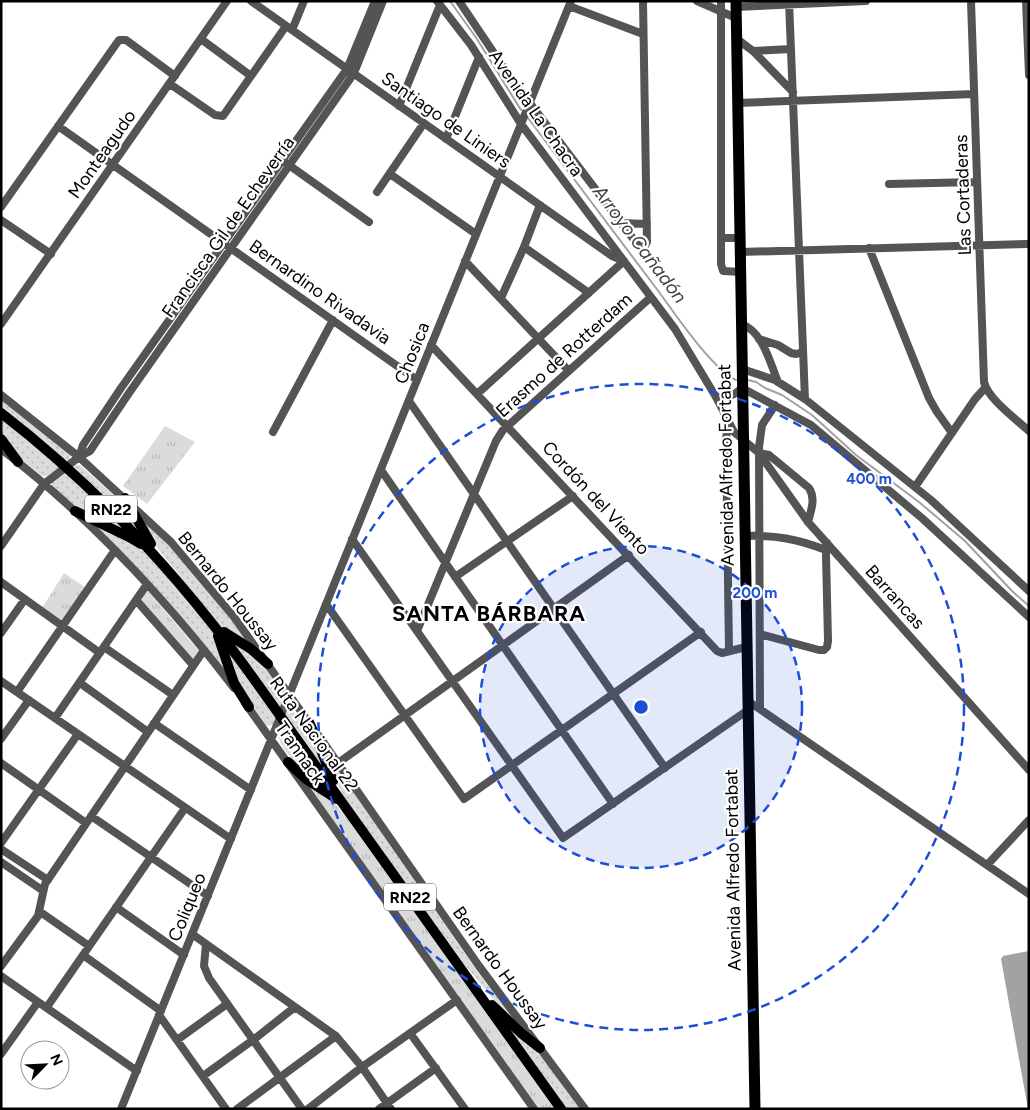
<svg xmlns="http://www.w3.org/2000/svg" width="1030" height="1110" viewBox="0 0 1030 1110" font-family="Figtree,sans-serif">
<defs>
<pattern id="grass-tufts" width="24" height="20" patternUnits="userSpaceOnUse" patternTransform="scale(1.25)"><rect width="24" height="20" fill="#dbdbdb"/><path d="M3 7l-1-3M5 7V3M7 7l1-3M15 17l-1-3M17 17v-4M19 17l1-3" fill="none" stroke="#bababa"/></pattern>
<pattern id="garden-dots" width="8" height="8" patternUnits="userSpaceOnUse" patternTransform="scale(1.25)"><rect width="8" height="8" fill="#dbdbdb"/><path d="M2 2h.1M6 6h.1" fill="none" stroke="#bababa" stroke-width="1.8" stroke-linecap="round"/></pattern>
</defs>
<rect width="100%" height="100%" fill="#fff"/>
<!-- grass -->
<path fill="url(#grass-tufts)" d="M165 426 195 442 147 504 123 486Z
M64 573 86 588 62 623 42 608Z
M147 590 198 650 193 659 140 599Z
M306 784 334 803 344 814 555 1109H537Z"/>
<!-- garden -->
<path fill="url(#garden-dots)" d="M1 398 70 454V459L66 460 1 409Z
M1 417 59 467 47 476H42L13 452 1 435Z
M76 465H80L126 506 147 541 73 467Z
M65 472 137 539 83 513 52 487V482Z
M138 514C180 555 217 600 252 647L219 625 159 550Z
M91 523 142 548 208 625 217 640 231 681Z
M226 636 257 656 285 695 280 708Z
M221 638 277 716 273 725 268 726 265 724 242 692Z
M289 711C308 715 322 760 328 777L286 718 285 714Z
M281 730H284L330 790C314 779 281 755 278 734Z
M322 747 479 974 524 1032 516 1026 459 958 348 803 331 774Z
M496 1012 543 1058 581 1109H565Z"/>
<!-- water -->
<path fill="#a2a2a2" d="M1029 951V1109H1028L1001 959 1003 956Z"/>
<g fill="none" stroke-linecap="round" stroke-linejoin="round">
<!-- stream -->
<path stroke="#a2a2a2" stroke-width="2" d="M450 1 477 39 521 110
M528 118C572 176 615 234 659 292 675 314 713 370 736 380
M748 380 756 382 765 388 782 395 812 415 856 455 919 502 965 541 1012 591 1029 606"/>
<!-- minor -->
<path stroke="#545454" stroke-width="8" d="M251 1 612 256 624 261
M437 1 471 45 521 124 675 329 716 397 734 432 759 453 808 522 1029 770
M459 1 510 77 638 245 641 247 645 246 647 242 643 1
M697 1 736 18
M721 1V264L723 271 741 272
M789 1 805 399
M971 1 984 382C988 399 1016 419 1029 431
M1026 1 1029 75
M569 6 643 34
M736 7 866 1
M292 30 304 1
M201 39 251 76
M737 39 753 51 793 92
M753 51 791 49
M170 84 215 115 223 116 286 26
M738 103 974 94
M399 106 440 5
M58 126 417 380
M446 139 479 57
M286 163 369 222
M390 174 476 234
M889 184 977 182
M377 192 424 123
M1 207 119 40H126L175 76
M1 220 51 254
M620 223 647 224
M721 238H740
M524 247 589 293
M869 248 929 398 937 412 952 433
M740 252 1029 244
M465 261 568 370
M501 298 524 247 540 205
M1 324 227 1
M741 324C763 331 770 363 778 382
M759 339 778 345 791 353 796 354 803 352
M431 345 717 651 722 653 746 647
M742 369 775 380 805 399 931 500 1029 591
M477 394 624 261
M1 395 79 457 171 542 234 617 312 727
M716 397C728 397 734 396 742 388L811 425 923 519 1029 617
M409 401 665 768
M728 423 726 439 729 651
M273 432 333 320
M1 449C90 517 166 599 234 688
M759 453 769 455 809 488C816 499 811 510 808 522
M79 457 83 445 121 388 347 69 375 1
M381 470 613 804
M915 487 975 399 985 388
M745 536C776 535 797 539 826 550
M352 539 563 838 748 710
M1 546 44 484 79 457 90 451 129 393 350 79 356 68 383 1
M455 577 573 496
M1 582 100 653
M136 600 193 665
M326 604 464 799 701 632
M417 631 496 441 503 430 651 297
M1 633 25 599
M760 634 819 650H824L827 647 828 641 826 555 827 543
M104 647 173 695
M1 681 231 839
M80 683 148 732
M17 692 115 550
M748 701 1029 894
M245 703 534 1109
M760 709 759 447 762 425 775 405
M55 718 147 584
M154 723 251 790
M319 736 479 966 585 1109
M1 739 29 700
M1 763 86 823
M338 763 629 555
M91 816 208 896
M1 843 78 734
M1 849 48 880
M1 862 42 890
M987 865 1029 820
M116 907 184 955
M39 911 89 946
M192 934 336 1036 362 1067 391 1109
M206 944 204 966 209 978 302 1109
M83 955 161 1011
M1 966 38 916 45 884 204 650
M1 976 137 1071
M47 1007 185 808
M159 1015 226 1109
M410 1033 465 1109
M177 1040 227 1004
M1 1054 38 1002
M203 1076 253 1040 295 1007
M121 1109 571 1
M237 1109 336 1036
M308 1109 362 1067 457 1000
M379 1109 436 1068"/>
<!-- major -->
<path stroke="#000" stroke-width="10" d="M1 413C97 487 175 571 246 668L561 1109
M1 439 18 462
M125 498 151 544
M75 511 129 537 141 544
M224 632 251 649 268 664
M218 636 234 683 249 707
M309 722 318 742 333 781
M288 762 306 779 337 799
M492 1005 521 1033 540 1048"/>
<!-- highway -->
<path stroke="#000" stroke-width="11" d="M736 1 755 1109"/>
</g>
<!-- distance rings -->
<circle cx="641" cy="707" r="161" fill="#1d4ed8" fill-opacity=".12"/>
<g fill="none" stroke="#1d4ed8" stroke-width="2.5" stroke-dasharray="9 6">
<circle cx="641" cy="707" r="161"/>
<circle cx="641" cy="707" r="323"/>
</g>
<g text-anchor="middle" dominant-baseline="central" stroke-width="4.5" stroke-linejoin="round" paint-order="stroke">
<!-- shield labels -->
<g fill="#fff" stroke="#4c4c4c" stroke-width="1">
<rect x="85" y="495.5" width="52" height="27" rx="4"/>
<rect x="384" y="883.5" width="52" height="27" rx="4"/>
</g>
<g font-size="16" font-weight="bold" fill="#000">
<text x="111" y="509">RN22</text>
<text x="410" y="897">RN22</text>
</g>
<!-- street labels -->
<g font-size="18" fill="#000" stroke="#fff">
<text transform="translate(536 113) rotate(55)">Avenida La Chacra</text>
<text transform="translate(446 120) rotate(35)">Santiago de Liniers</text>
<text transform="translate(102 154) rotate(-55)">Monteagudo</text>
<text transform="translate(963 195) rotate(-92)">Las Cortaderas</text>
<text transform="translate(228 227) rotate(-55)">Francisca Gil de Echeverría</text>
<text transform="translate(320 292) rotate(35)">Bernardino Rivadavia</text>
<text transform="translate(412 353) rotate(-68)">Chosica</text>
<text transform="translate(564 355) rotate(-42)">Erasmo de Rotterdam</text>
<text transform="translate(726 465) rotate(-91)">Avenida Alfredo Fortabat</text>
<text transform="translate(596 498) rotate(47)">Cordón del Viento</text>
<text transform="translate(228 591) rotate(51)">Bernardo Houssay</text>
<text transform="translate(895 597) rotate(48)">Barrancas</text>
<text transform="translate(314 734) rotate(54)">Ruta Nacional 22</text>
<text transform="translate(300 753) rotate(55)">Trannack</text>
<text transform="translate(733 870) rotate(-91)">Avenida Alfredo Fortabat</text>
<text transform="translate(187 907) rotate(-68)">Coliqueo</text>
<text transform="translate(500 968) rotate(54)">Bernardo Houssay</text>
</g>
<!-- water labels -->
<g font-size="19" font-style="italic" fill="#434343" stroke="#fff">
<text transform="translate(640 244) rotate(53)">Arroyo Cañadón</text>
</g>
<!-- district labels -->
<g font-size="22" font-weight="bold" letter-spacing="1" fill="#000" stroke="#fff">
<text x="489" y="613">SANTA BÁRBARA</text>
</g>
</g>
<circle cx="641" cy="707" r="8" fill="#1d4ed8" stroke="#fff" stroke-width="2.5"/>
<g font-size="15" text-anchor="middle" font-weight="bold" fill="#1d4ed8" stroke="#fff" stroke-width="4.5" stroke-linejoin="round" paint-order="stroke">
<text x="869" y="484">400 m</text>
<text x="755" y="598">200 m</text>
</g>
<!-- border -->
<rect width="1030" height="1110" fill="none" stroke="#000000" stroke-width="5"/>
<!-- north arrow -->
<g transform="translate(45 1065) rotate(66)"><circle r="24" fill="#ffffff" stroke="#999999"/>
<path d="M0-4L9 19L0 12L-9 19Z" fill="#000000"/>
<text y="-8" font-size="14" font-weight="bold" text-anchor="middle" fill="#000000">N</text>
</g>
</svg>
